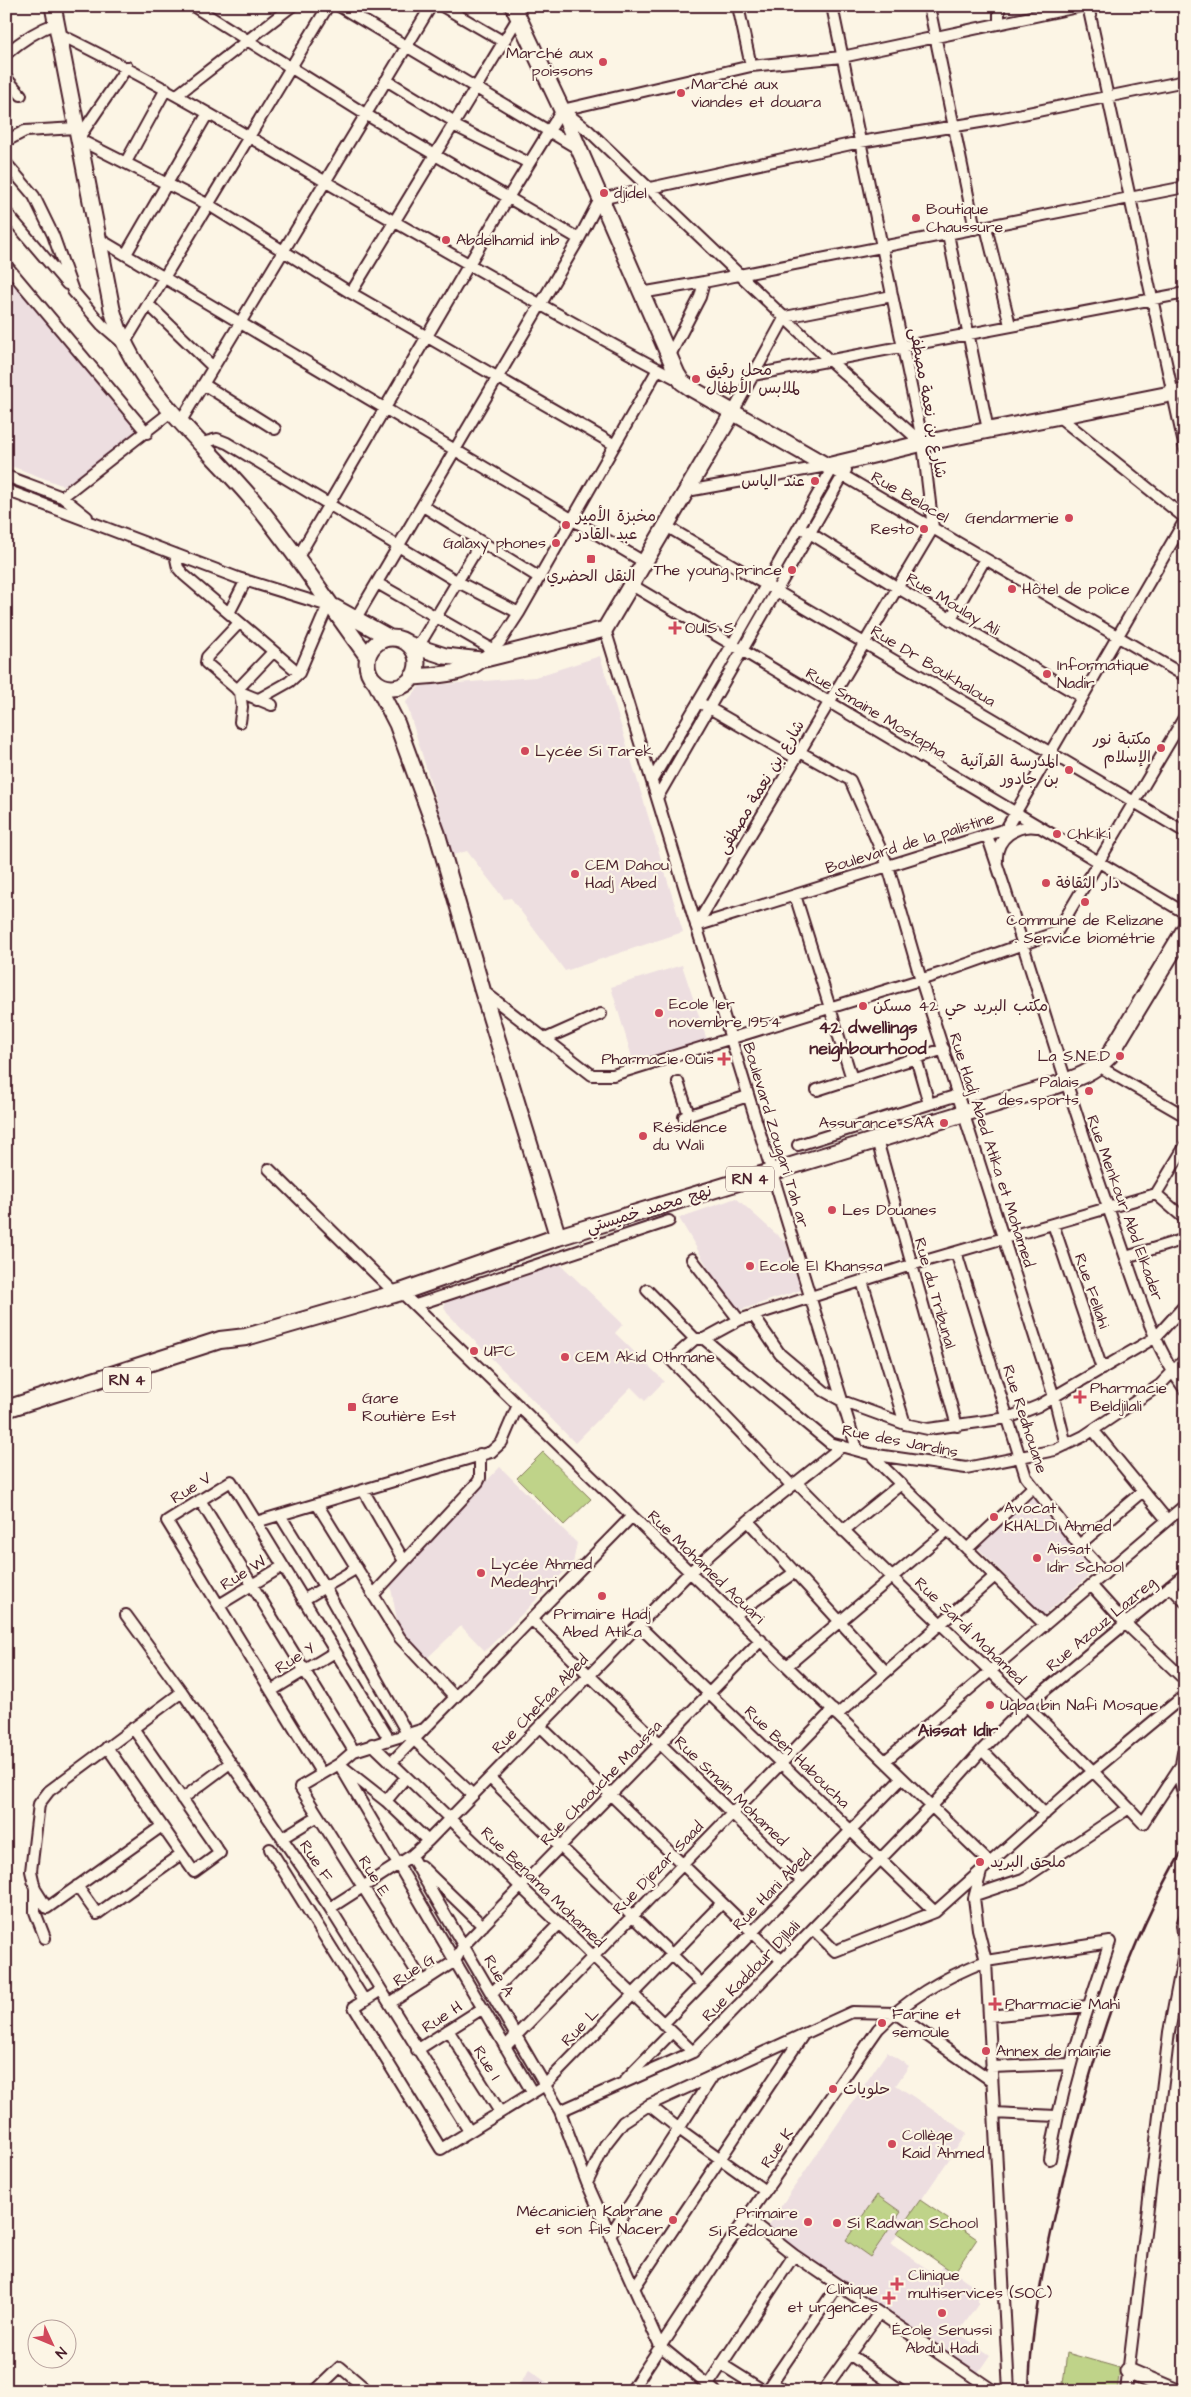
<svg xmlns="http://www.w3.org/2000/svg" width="1191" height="2397" viewBox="0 0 1191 2397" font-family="'Architects Daughter','Playpen Sans Arabic',sans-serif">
<rect width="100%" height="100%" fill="#fcf5e5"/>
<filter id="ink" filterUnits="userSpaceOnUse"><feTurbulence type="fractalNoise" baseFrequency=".02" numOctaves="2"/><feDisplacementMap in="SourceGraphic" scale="10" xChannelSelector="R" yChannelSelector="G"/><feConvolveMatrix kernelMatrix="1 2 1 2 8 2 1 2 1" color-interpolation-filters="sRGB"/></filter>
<g filter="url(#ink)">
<!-- built -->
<path fill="#eddee0" d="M6 269 140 431 73 482 64 486 6 464Z
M600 656 683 932 565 971 511 898 504 899 467 851 453 855 406 702 420 686 535 677Z
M682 965 707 1040 634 1064 611 987Z
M736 1198 786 1243 801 1290 734 1312 679 1218Z
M559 1263 623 1324 615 1333 664 1381 645 1401 631 1387 575 1443 447 1313 444 1307 447 1300Z
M500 1467 577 1543 573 1563 485 1651 461 1626 426 1659 403 1635 397 1620 390 1583Z
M1033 1497 1095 1570 1044 1615 977 1547Z
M887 2052 909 2066 896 2085 967 2133 891 2244 936 2275 944 2265 980 2290 977 2294 980 2297 977 2301 979 2303 958 2333 990 2355 977 2374 766 2228Z
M529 2370 559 2391H515Z"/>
<!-- green -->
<path fill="#bfd389" stroke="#84795a" d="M543 1452 591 1499 564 1525 517 1478Z
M877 2195 901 2212 870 2257 846 2240Z
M920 2200 977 2239 954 2273 897 2233Z
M1067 2353 1120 2368 1117 2391H1062Z"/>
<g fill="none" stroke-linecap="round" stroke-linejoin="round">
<defs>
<path id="street" d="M193 6 365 114 579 239
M339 6 577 148
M442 6 504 42
M738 6 751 66
M929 6 975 229
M1088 6 1185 449
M999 24V6
M59 34C151 79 238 130 326 182 443 250 561 318 681 381
M6 54C22 40 37 30 57 23
M127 67 78 139 209 205 351 293 615 445
M6 78 21 95
M386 80 455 122
M177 95 292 6
M565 112 589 131 829 360 923 444
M453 125 529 163
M6 141 25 131 76 128
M126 162 166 89
M6 163 34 196 53 235 73 291 102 325 124 344 328 6
M6 212 67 284
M986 227 1010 325
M948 234 988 430
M99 239 644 562
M126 254 208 113
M6 265 147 433
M704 282 1185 187
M351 293 518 18
M641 293 704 282 700 297 669 357
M149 305 213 367
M753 375 1185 293
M203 384 275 429
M733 412 785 317 892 296
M1058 416 1185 518
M181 421 431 6
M202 443 217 439 227 443 458 582 519 613
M6 476 62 497 87 517
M6 490 238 578 332 607
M687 491 827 466 1185 676
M62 497 172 411
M423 506 540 578
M666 526 1185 832
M805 530 898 588 1082 697
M175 554 178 568 184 575 299 673
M298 557 506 201 562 110 751 66 842 57 1082 6
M377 583 492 649
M630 584 1185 913
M229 613 246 580
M356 618 579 239 600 199 860 142 998 119 1185 81
M950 620 985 559
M239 623 207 657 206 663 240 692 272 705
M605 629 857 1449
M418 647 481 542
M483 658 500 642 519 613 658 369
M237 690 273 652
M240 692 242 707 240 722
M257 700 289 682 299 673 328 605
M704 705 796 758
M800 752 850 780 888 866 921 980 1054 1397 1066 1445
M652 780 732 645 832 469
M657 798 846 470
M987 835C1033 969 1070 1105 1119 1238 1137 1289 1153 1346 1185 1390
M997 861C995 838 1017 824 1037 827
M795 895 852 1079
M696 926 933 528 923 444 832 6
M696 926 1006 829 1185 520
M482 990 592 1075H613L942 973 1057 932 1185 716
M545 1039 601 1014
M916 1058 929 1104
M1100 1067 1185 1116
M678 1082 689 1115
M817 1090 944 1049
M684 1117 748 1096
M877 1140 957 1426
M798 1145 958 1095
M269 1169 395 1293
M1156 1194 1185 1146
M1156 1194 1185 1219
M1053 1224 1102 1369
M956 1252 1026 1477 1079 1545 1105 1573
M1126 1257 1185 1239
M692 1259 739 1320
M862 1281 905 1424
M647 1290 695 1339
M401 1292 990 1863
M416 1305 669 1221
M753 1315 780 1354 824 1391 842 1401 905 1424 928 1429 1008 1418 1038 1406 1156 1337 1185 1305
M704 1339 830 1443 870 1454 966 1468 1055 1450 1084 1436 1160 1385 1185 1359
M1093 1430 1167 1520
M870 1454 1044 1624
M796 1482C909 1599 1032 1705 1143 1823L1181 1765
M792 1486 671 1360 695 1339H704L739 1320 911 1265 1156 1194
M363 1490 404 1561
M200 1500 354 1751
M317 1504 400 1638 455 1697
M280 1515 325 1588 407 1733 473 1795
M748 1521 886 1672
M256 1522 491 1452 502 1442 518 1405
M843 1531 901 1484
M1079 1545 1143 1491
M967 1549 1033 1487
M1091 1585 1126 1624 1185 1680
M1170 1586 1185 1602
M374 1594 478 1482 480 1478V1454
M303 1600 357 1568
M219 1605 283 1566
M126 1615 182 1692 330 1908 469 2131
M735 1615 795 1572
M531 1619 802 1881
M638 1625 935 1912
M787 1666 948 1530
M271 1691 335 1652
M837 1715 995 1576
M540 1726 782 1961
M424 1729 354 1751 339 1764 532 2092
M1185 1743C1182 1758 1176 1782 1185 1796
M372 1744 693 2052
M107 1747 194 1872 220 1853 133 1728
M982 1750 1045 1814
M885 1761 1185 1505
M391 1763 632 1516
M322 1774 167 1521 231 1481 389 1739
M490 1778 702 1984
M182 1799 230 1763
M386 1801 406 1777
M162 1826 47 1908 35 1889 31 1871 39 1804 49 1791 182 1692
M282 1838 318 1816
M270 1849 364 2000
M411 1856 560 2111 587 2183
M421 1866 483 1926
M981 1872 974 1898 978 1929 986 1961 1009 2391
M77 1886 97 1914 181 1854
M35 1890V1912L45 1938
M975 1895 1023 1879 1129 1808
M330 1908 411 1856 428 1841 690 1572 748 1521 842 1446
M813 1929 835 1951 935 1912 1079 1783 1185 1695
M423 1982 300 1787 339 1764 386 1801 428 1841
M381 1990 354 2007 441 2149 545 2085 722 1903
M492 1993 559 1924
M390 2003 455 1961 463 1946 761 1640
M989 2016 1088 2006
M663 2024 902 1778
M448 2030 500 2112
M505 2047 833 1710
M417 2050 483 2008
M991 2067 1069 2064
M625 2080 672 2032
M649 2105 679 2129 765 2191
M560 2111 693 2052 932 1806 982 1750 1026 1706 1185 1574
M994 2113 1056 2116
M747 2218 794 2255 994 2391
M610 2235 713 2076
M634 2288 803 2035
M849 2354 902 2391
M721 2364 764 2391
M772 2382 785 2391
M708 2385 794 2255
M315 2391 340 2367 368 2391
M631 2391 726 2247 878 2029C907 1999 947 1976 986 1961L1110 1942C1086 2014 1061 2084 1050 2159
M715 2391 660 2346 587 2183 605 2145 623 2122 649 2105 852 2012 895 2013 992 2081
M766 2391 838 2285
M823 2391 879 2313
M1126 2391 1169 2032 1185 1948 1182 1925 1185 1917"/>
<path id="secondary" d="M53 6 112 309C133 389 205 442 255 503 296 552 330 606 368 657
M513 6 562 110 677 374 682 382 692 389 827 466 919 444 1185 391
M334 607 390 638
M367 663a25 25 0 1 1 50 0a25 25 0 1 1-50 0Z
M408 644 445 656 481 660 605 629 733 412
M412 677C437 675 460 676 481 660
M375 681 397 724 437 833 482 989 558 1237
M1128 2371 1175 2391"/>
<path id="primary" d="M6 1409 220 1340 246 1337 401 1292 558 1237 1053 1086C1074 1079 1093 1073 1109 1056L1185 930"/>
</defs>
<!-- street casing -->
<use href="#street" stroke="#4a1f2b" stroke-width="14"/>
<!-- secondary casing -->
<use href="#secondary" stroke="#4a1f2b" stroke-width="19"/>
<!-- primary casing -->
<use href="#primary" stroke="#4a1f2b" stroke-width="20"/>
<!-- street -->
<use href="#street" stroke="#fcf5e5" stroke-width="10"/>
<!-- secondary -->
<use href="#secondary" stroke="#fcf5e5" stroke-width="15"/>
<!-- primary -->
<use href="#primary" stroke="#fcf5e5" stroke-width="16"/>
<!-- rail -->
<path stroke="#4a1f2b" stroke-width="2.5" d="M1029 2391C1031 2318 1048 2245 1064 2175 1092 2058 1124 1951 1185 1846"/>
</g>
</g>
<!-- markers -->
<g fill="#d1495b" stroke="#fcf5e5" stroke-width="2">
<circle cx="603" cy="62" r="5"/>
<circle cx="681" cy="93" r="5"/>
<circle cx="604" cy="193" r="5"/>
<circle cx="916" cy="218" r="5"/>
<circle cx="446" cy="240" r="5"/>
<circle cx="696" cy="379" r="5"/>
<circle cx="815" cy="481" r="5"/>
<circle cx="1069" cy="518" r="5"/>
<circle cx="566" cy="525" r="5"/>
<circle cx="924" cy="529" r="5"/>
<circle cx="556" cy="543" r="5"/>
<rect x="586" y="554" width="10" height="10" rx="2.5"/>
<circle cx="792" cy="570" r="5"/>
<circle cx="1012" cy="589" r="5"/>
<path d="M672.5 620.5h5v5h5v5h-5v5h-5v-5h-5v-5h5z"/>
<circle cx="1047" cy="674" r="5"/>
<circle cx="1161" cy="748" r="5"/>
<circle cx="525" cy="751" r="5"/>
<circle cx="1069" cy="770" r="5"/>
<circle cx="1057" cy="834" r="5"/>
<circle cx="575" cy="874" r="5"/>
<circle cx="1046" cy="883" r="5"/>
<circle cx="1085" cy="902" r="5"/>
<circle cx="863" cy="1006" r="5"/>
<circle cx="659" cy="1013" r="5"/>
<circle cx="1120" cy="1056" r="5"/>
<path d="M721.5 1051.5h5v5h5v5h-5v5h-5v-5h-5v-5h5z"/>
<circle cx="1089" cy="1091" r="5"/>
<circle cx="944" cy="1123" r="5"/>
<circle cx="643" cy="1136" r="5"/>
<circle cx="832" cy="1210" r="5"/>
<circle cx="750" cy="1266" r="5"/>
<circle cx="474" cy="1351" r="5"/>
<circle cx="565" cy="1357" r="5"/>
<path d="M1077.5 1389.5h5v5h5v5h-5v5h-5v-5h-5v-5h5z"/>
<rect x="347" y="1402" width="10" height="10" rx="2.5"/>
<circle cx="994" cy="1517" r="5"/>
<circle cx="1037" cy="1558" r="5"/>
<circle cx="481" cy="1573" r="5"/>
<circle cx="602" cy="1596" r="5"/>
<circle cx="990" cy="1705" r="5"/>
<circle cx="980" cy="1862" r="5"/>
<path d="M992.5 1996.5h5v5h5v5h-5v5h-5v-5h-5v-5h5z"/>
<circle cx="882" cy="2023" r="5"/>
<circle cx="986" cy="2051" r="5"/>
<circle cx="833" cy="2089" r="5"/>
<circle cx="892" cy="2144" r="5"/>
<circle cx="673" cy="2220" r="5"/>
<circle cx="808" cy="2222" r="5"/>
<circle cx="837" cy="2223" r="5"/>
<path d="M894.5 2276.5h5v5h5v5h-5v5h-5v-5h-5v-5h5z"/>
<path d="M886.5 2290.5h5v5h5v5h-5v5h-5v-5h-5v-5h5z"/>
<circle cx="942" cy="2313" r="5"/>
</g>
<g text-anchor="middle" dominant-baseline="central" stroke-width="4.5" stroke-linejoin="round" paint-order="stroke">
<!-- shield labels -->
<g fill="#fcf5e5" stroke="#7f5f63" stroke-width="1">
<rect x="726" y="1166.5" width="48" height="25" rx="4"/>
<rect x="103" y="1367.5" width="48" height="25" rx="4"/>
</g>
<g font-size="15" font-weight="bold" fill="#4a1f2b">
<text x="750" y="1179">RN 4</text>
<text x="127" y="1380">RN 4</text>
</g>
<!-- poi labels -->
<g font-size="16" fill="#4a1f2b" stroke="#fcf5e5" text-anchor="start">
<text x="593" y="53" text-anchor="end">Marché aux<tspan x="593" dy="18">poissons</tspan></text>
<text x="691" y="84">Marché aux<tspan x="691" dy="18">viandes et douara</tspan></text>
<text x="614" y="193">djidel</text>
<text x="926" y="209">Boutique<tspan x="926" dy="18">Chaussure</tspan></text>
<text x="456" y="240">Abdelhamid inb</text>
<text x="706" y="370">محل رقيق<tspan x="706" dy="18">لملابس الأطفال</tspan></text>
<text x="805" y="481" text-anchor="end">عند الياس</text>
<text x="576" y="516">مخبزة الأمير<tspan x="576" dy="18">عبد القادر</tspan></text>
<text x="1059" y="518" text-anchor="end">Gendarmerie</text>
<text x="914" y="529" text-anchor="end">Resto</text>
<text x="546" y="543" text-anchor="end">Galaxy phones</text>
<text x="782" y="570" text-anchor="end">The young prince</text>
<text x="591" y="576" text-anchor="middle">النقل الحضري</text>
<text x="1022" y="589">Hôtel de police</text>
<text x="685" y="628">OUIS S</text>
<text x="1057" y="665">Informatique<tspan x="1057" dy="18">Nadir</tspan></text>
<text x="1151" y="739" text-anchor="end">مكتبة نور<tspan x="1151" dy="18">الإسلام</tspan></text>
<text x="535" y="751">Lycée Si Tarek</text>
<text x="1059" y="761" text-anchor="end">المدرسة القرآنية<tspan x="1059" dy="18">بن جادور</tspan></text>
<text x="1067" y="834">Chkiki</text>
<text x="585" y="865">CEM Dahou<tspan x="585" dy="18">Hadj Abed</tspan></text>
<text x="1056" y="883">دار الثقافة</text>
<text x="1085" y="920" text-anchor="middle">Commune de Relizane<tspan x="1085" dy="18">. Service biométrie</tspan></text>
<text x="669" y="1004">Ecole 1er<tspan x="669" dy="18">novembre 1954</tspan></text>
<text x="873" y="1006">مكتب البريد حي 42 مسكن</text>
<text x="1110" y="1056" text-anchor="end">La S.N.E.D</text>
<text x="714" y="1059" text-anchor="end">Pharmacie Ouis</text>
<text x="1079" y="1082" text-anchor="end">Palais<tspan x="1079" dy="18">des sports</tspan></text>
<text x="934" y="1123" text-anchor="end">Assurance SAA</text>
<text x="653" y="1127">Résidence<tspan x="653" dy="18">du Wali</tspan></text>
<text x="842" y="1210">Les Douanes</text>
<text x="760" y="1266">Ecole El Khanssa</text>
<text x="484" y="1351">UFC</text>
<text x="575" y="1357">CEM Akid Othmane</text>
<text x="1090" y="1388">Pharmacie<tspan x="1090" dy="18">Beldjilali</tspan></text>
<text x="362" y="1398">Gare<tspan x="362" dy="18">Routière Est</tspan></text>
<text x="1004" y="1508">Avocat<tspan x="1004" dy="18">KHALDI Ahmed</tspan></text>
<text x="1047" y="1549">Aissat<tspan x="1047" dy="18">Idir School</tspan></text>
<text x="491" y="1564">Lycée Ahmed<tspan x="491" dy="18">Medeghri</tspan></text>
<text x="602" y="1614" text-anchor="middle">Primaire Hadj<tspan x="602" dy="18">Abed Atika</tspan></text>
<text x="1000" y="1705">Uqba bin Nafi Mosque</text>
<text x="990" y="1862">ملحق البريد</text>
<text x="1005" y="2004">Pharmacie Mahi</text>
<text x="892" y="2014">Farine et<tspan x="892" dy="18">semoule</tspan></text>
<text x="996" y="2051">Annex de mairie</text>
<text x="843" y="2089">حلويات</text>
<text x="902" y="2135">Collège<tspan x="902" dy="18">Kaid Ahmed</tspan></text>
<text x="663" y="2211" text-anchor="end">Mécanicien Kabrane<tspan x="663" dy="18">et son fils Nacer</tspan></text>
<text x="798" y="2213" text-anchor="end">Primaire<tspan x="798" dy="18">Si Redouane</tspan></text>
<text x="847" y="2223">Si Radwan School</text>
<text x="908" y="2275">Clinique<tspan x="908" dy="18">multiservices (SOC)</tspan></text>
<text x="878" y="2289" text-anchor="end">Clinique<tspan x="878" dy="18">et urgences</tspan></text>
<text x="942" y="2330" text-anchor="middle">École Senussi<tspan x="942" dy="18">Abdul Hadi</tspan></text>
</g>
<!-- street labels -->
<g font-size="16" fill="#4a1f2b" stroke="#fcf5e5">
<text transform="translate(928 403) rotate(80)">شارع بن نعمة مصطفى</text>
<text transform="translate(910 497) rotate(30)">Rue Belacel</text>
<text transform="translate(953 604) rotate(31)">Rue Moulay Ali</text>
<text transform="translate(933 666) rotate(31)">Rue Dr Boukhaloua</text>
<text transform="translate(876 713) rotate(31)">Rue Smaine Mostapha</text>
<text transform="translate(761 787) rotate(-59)">شارع بن نعمة مصطفى</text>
<text transform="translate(910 843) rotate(-17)">Boulevard de la palistine</text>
<text transform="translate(776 1135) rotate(73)">Boulevard Zougari Tah ar</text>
<text transform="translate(992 1150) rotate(72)">Rue Hadj Abed Atika et Mohamed</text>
<text transform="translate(1125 1208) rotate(70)">Rue Menkour Abd Elkader</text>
<text transform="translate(649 1209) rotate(-17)">نهج محمد خميستي</text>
<text transform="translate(1092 1291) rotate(71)">Rue Fellahi</text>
<text transform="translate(935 1293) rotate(74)">Rue du Tribunal</text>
<text transform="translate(1025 1419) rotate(72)">Rue Redhouane</text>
<text transform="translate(900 1441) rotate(11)">Rue des Jardins</text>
<text transform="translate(191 1488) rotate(-32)">Rue V</text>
<text transform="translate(706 1567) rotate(44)">Rue Mohamed Aouari</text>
<text transform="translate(243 1573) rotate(-32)">Rue W</text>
<text transform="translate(1101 1624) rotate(-40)">Rue Azouz Lazreg</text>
<text transform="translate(970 1631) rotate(44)">Rue Sardi Mohamed</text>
<text transform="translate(295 1658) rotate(-32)">Rue Y</text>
<text transform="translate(540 1704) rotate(-46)">Rue Chefaa Abed</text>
<text transform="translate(797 1757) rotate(44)">Rue Ben Haboucha</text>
<text transform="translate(601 1783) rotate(-46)">Rue Chaouche Moussa</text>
<text transform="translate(731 1791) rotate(44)">Rue Smain Mohamed</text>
<text transform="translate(316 1861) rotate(56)">Rue F</text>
<text transform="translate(658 1868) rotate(-46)">Rue Djezar Saad</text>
<text transform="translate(374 1876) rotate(58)">Rue E</text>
<text transform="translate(543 1887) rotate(44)">Rue Benama Mohamed</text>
<text transform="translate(772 1890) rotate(-46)">Rue Hani Abed</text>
<text transform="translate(414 1970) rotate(-33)">Rue G</text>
<text transform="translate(751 1971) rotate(-46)">Rue Kaddour Djllali</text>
<text transform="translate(499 1976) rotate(60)">Rue A</text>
<text transform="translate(442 2017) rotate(-33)">Rue H</text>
<text transform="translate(580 2027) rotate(-46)">Rue L</text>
<text transform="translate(487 2063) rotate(58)">Rue I</text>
<text transform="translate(777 2148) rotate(-55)">Rue K</text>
</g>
<!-- neighbourhood labels -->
<g font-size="18" font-weight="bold" fill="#4a1f2b" stroke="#fcf5e5">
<text x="868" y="1027">42 dwellings<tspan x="868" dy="21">neighbourhood</tspan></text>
<text x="958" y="1730">Aissat Idir</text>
</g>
</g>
<!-- margin -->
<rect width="1191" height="2397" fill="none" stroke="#fcf5e5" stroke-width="25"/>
<rect x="12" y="12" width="1166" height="2372" fill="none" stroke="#4a1f2b" stroke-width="2" filter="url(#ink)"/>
<!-- north arrow -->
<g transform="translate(52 2344) rotate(134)"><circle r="24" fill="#fcf5e5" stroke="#b59f9b"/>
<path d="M0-4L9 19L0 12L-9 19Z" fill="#d1495b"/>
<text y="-8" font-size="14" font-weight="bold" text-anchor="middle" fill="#4a1f2b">N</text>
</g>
</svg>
